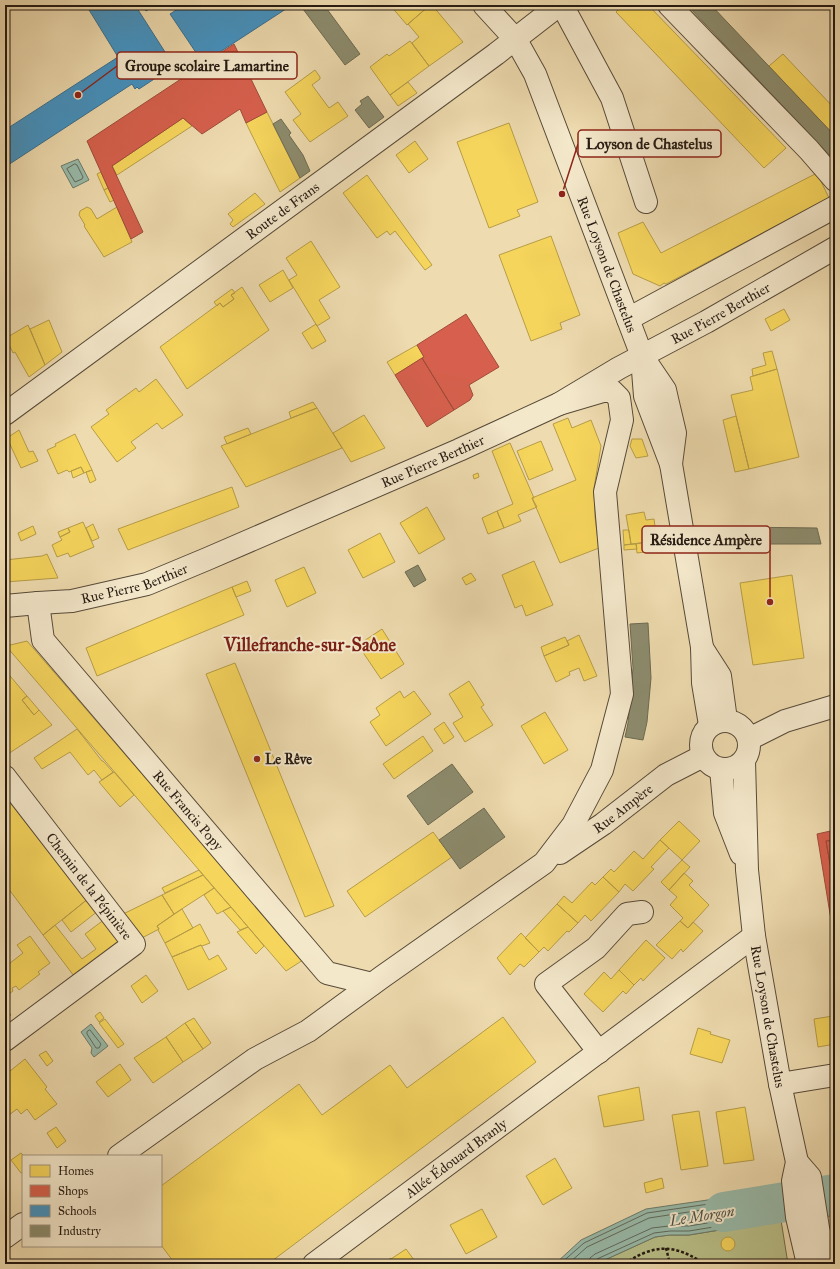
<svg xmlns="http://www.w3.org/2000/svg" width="840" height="1269" viewBox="0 0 840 1269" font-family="'IM FELL Great Primer',serif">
<rect width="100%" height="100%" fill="#eedbaf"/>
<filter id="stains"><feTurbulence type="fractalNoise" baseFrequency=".005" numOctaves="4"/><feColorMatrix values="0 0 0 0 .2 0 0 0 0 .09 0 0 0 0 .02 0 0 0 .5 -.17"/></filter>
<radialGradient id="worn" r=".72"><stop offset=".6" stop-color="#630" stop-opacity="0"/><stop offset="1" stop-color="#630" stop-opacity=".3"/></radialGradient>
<!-- green -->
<path fill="#bac089" stroke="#706d4e" d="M781 1220 788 1264H596L655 1237 669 1235H689Z"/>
<!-- water -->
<path fill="#9ba" stroke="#6b7b6d" d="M78 159 89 180 73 188 61 166Z
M91 1024 108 1046 94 1057 91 1053 92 1048 81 1032Z
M835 1182V1213L829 1214V1217H825L824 1214 830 1207 826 1183Z
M776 1190 781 1220 689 1235H670L655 1237 596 1264H555L581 1240 646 1209Z"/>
<!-- homes -->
<path fill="#f6d55c" stroke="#b79d46" d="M386 5H430L407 25 390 5 388 7Z
M430 5H432L463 42 429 66 412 43 419 37 408 24Z
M623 5H648L786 148 764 168 616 12Z
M410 41 429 66 390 95 370 67 387 54 389 56Z
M783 54 835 109V136L769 66Z
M315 70 320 77V79L312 85 329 108 338 102 348 116 310 142 293 120 301 114 285 92Z
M408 82 417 93 398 106 390 95Z
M267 112 300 178 280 192 246 123Z
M183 118 192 126 117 175 112 166Z
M509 123 538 202 517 210 520 216 489 228 457 142Z
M415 141 428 159 409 173 396 155Z
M101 172 108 188 104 190 97 174Z
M817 173 829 198 666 284 664 283 660 286 633 274 618 233 643 222 661 253Z
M367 175 432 265 425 270 395 231 390 235 387 231 377 238 343 193Z
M108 188 114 200 110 202 104 190Z
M255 193 265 204 233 227 230 224 233 220 228 214Z
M87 207 91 209 97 219 117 207 132 242 104 257 84 226 85 225 79 215 80 211Z
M551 236 580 315 560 323 562 329 531 341 499 255Z
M311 241 340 287 319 300 330 318 317 326 289 280 297 275 286 258Z
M283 270 293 288 270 302 259 285Z
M242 287 269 330 187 389 160 347 220 303 223 307 234 299 231 295Z
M232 289 235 293 231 295 234 299 223 307 220 303 217 306 214 302Z
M784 309 790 320 771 331 765 319Z
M49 320 62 352 45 365 30 329Z
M316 324 326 341 312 349 302 333Z
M28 325 45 365 29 377 15 352 13 353 6 338Z
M417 345 424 357 395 375 387 362Z
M772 351 777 369 753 376 752 369 766 365 763 353Z
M777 369 799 457 749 469 731 395 753 390 750 377Z
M156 379 183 415 162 429 157 423 131 442 136 448 117 462 91 427 109 414 106 410 136 388 139 392Z
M313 402 317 408 291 418 289 412Z
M317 408 342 448 246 487 221 446Z
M364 415 385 448 351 462 333 433Z
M736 416 749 469 735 472 723 420Z
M568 418 572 428 591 420 601 446 594 488 595 517 599 548 560 563 532 498 576 480 553 424Z
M248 428 251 434 227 444 224 437Z
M19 430 29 452 33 451 38 461 21 468 7 438Z
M75 434 92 470 84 473 81 467 69 472 67 470 58 474 47 450 56 446 55 444Z
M632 439H642L648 456 636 458 630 446Z
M541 441 553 470 529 480 517 451Z
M510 443 534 498H532L537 507 518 515 521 521 504 528 497 511 513 504 492 451Z
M81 467 84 473 73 478 71 471Z
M92 470 96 480 90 483 86 472Z
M478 473 479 477 474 479 473 475Z
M232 487 239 507 128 550 118 529Z
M427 507 445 539 419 554 400 523Z
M497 511 504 528 488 534 482 518Z
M644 512 646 520 654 519 657 541 631 544 626 515Z
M83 522 94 547 70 557 68 553 57 557 52 545 62 540 60 537 70 532 68 528Z
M93 524 99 538 92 541 86 528Z
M33 526 36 534 21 541 18 533Z
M68 528 70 532 60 537 58 532Z
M623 530H629L631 544 624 545Z
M380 533 395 562 363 578 348 550Z
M652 541 653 551 637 553 636 544Z
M636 544 637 549 624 550V545Z
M47 554 58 578 5 582V560L42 556Z
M534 561 553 605 526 616 522 605 515 608 502 575Z
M304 567 316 593 287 607 275 580Z
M471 573 476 580 466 585 462 578Z
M792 575 804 658 753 665 740 583Z
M247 581 251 591 236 597 232 587Z
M232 587 244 615 97 676 86 648Z
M382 629 404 664 381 679 358 645Z
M579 635 597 676 584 681 579 668 569 672 570 675 556 682 544 656 569 645 567 641Z
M565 637 569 645 544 656 541 647Z
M27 641 303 960 286 971 6 646Z
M235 663 334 906 305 917 206 674Z
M5 670 27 696 22 700 34 715 39 710 52 725 8 754 5 750Z
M469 681 484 705 481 707 493 725 465 742 453 723 463 717 449 694Z
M400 691 404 698 414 691 431 714 386 746 370 722 380 715 376 708Z
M27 696 39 710 34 715 22 700Z
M545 712 568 750 544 764 521 726Z
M444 722 454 737 444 744 434 729Z
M77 729 102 761H103L113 772 102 780 94 770 88 775 70 752 42 769 34 758Z
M423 736 433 751 394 779 383 764Z
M114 772 134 795 120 807 99 782Z
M5 790 89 898 43 935 5 884Z
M679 821 700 841 682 860 660 840Z
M433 832 452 857 365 917 347 891Z
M660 840 669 848 651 867 654 869 633 891 625 884 619 892 603 877 611 869 614 872 634 851 643 859Z
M682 860 690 867 669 890 661 882Z
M199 870 203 875 165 893 162 888Z
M684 873 693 881 689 885 709 905 688 928 680 921 683 918 670 905 677 897 669 890Z
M203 875 214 888 174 914 162 895Z
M603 877 619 892 591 921 585 915 578 923 557 904 564 896 572 903 592 882 595 885Z
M214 888 231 907 217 914 204 895Z
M162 895 174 914 157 926 159 929 140 939 119 916Z
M89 898 98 911 71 932 62 920Z
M557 904 578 923 569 932 567 931 548 951 544 947 539 952 525 938Z
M231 907 248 927 240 930 223 911Z
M182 909 193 928 165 943 158 930 159 929 157 926Z
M105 919 127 943 77 980 43 935 55 925 82 959 96 949 85 934Z
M680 921 688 928 693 922 703 931 683 952 681 949 672 959 656 945Z
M200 924 210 943 202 946 201 945 172 957 165 943Z
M248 927 264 946 256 954 237 932Z
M521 933 539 952 524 967 520 964 510 975 497 958Z
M30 936 50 963 38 972 40 974 19 990 16 986 12 988 13 991 5 997V967L23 953 17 945Z
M646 940 665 958 643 981 641 978 634 985 619 970Z
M201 945 209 960 218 955 227 969 188 990 172 957Z
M5 956 10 963 5 967Z
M619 970 634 985 626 994 623 991 603 1012 584 994 604 972 611 979Z
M146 975 158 991 142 1003 131 986Z
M5 1007 11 1015 5 1020Z
M835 1008V1044L818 1047 814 1019 833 1016 831 1009Z
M100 1012 104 1018 99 1022 95 1016Z
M503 1017 536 1062 268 1264H169L173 1261 161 1245V1186L299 1084 322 1115 390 1065 407 1088Z
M194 1018 211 1043 203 1049 185 1023Z
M105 1019 124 1044 118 1048 99 1023Z
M185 1023 203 1049 183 1062 166 1037Z
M698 1028 711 1032 710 1034 730 1040 722 1063 690 1054Z
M166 1037 183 1062 153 1083 134 1058Z
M46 1051 53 1061 47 1066 39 1055Z
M25 1059 47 1087 45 1089 57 1104 35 1120 27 1109 21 1114 17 1109 5 1118V1089L8 1087 5 1082V1075Z
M120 1064 131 1080 108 1097 96 1082Z
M639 1087 644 1120 604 1127 598 1096Z
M745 1107 754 1160 724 1164 716 1112Z
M699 1111 708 1166 681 1170 672 1115Z
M56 1127 66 1141 57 1148 47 1133Z
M21 1153 24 1156 23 1172 21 1173 11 1160Z
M555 1158 572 1188 543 1205 526 1176Z
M662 1178 664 1188 646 1193 644 1183Z
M482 1209 497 1237 466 1254 450 1225Z
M721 1244a7 7 0 1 1 14 0a7 7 0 1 1-14 0Z
M406 1249 417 1264H383L391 1258V1259Z"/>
<!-- shops -->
<path fill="#d6604d" stroke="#a14b3b" d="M234 44 267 112 246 123 240 109 202 134 183 118 112 166 143 232 131 239 87 141Z
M466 314 499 367 469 385 473 395 470 400 454 410 422 358 424 357 417 345Z
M422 358 454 410 427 427 395 375Z
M835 830V840L826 841 835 893V932H833L817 834Z
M835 840V893L826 841Z"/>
<!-- schools -->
<path fill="#4393c3" stroke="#3a6f8e" d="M86 5H135L174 66 139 89 137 87 135 89 132 84 5 167V130L118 57Z
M142 5H155L146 11Z
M184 5H292L203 63 170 14Z"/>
<!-- industry -->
<path fill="#8c8c6e" stroke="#6d6a52" d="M300 5H324L360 54 345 65Z
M687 5H711L835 136V161Z
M368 96 384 117 369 128 355 110 362 104 360 101Z
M281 119 291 133 289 135 303 155 310 171 300 178 273 124Z
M735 527 817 528 821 544H736Z
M418 565 426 580 414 587 405 572Z
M648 623 651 678 647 722 643 740 625 737 628 723 633 668 630 624Z
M452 764 473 792 428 825 407 796Z
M484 808 505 837 460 869 439 840Z"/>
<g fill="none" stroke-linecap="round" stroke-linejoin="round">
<!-- shore -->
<path stroke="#5f6a5e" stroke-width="1" d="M75 164 77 165 83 177 82 179 75 182 67 169Z
M90 1030 101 1044 99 1048H96L87 1034V1032Z
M560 1264 584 1243 647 1213 771 1195 773 1196 776 1215 775 1217 689 1231H670L654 1233 597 1259 595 1261 594 1264
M568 1264 587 1247 649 1218 767 1200 769 1202 770 1211 769 1213 689 1226H669L652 1228 595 1254 590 1258 589 1264"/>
<!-- river -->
<path stroke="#9ba" stroke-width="40" d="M724 1212 835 1194"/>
<defs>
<g id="minor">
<path id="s1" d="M484 5 516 40 535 74 642 356 665 390 667 399 675 433 671 464"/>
<path d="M562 5 612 98 646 202"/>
<path d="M669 5 809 150 835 180"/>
<path d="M628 319 835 207"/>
<path d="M642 358 645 396 671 464 702 647 703 683 710 725"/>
<path id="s2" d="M5 414 496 54 559 5"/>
<path id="s3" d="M38 603 43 640 327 973 372 984"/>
<path id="s4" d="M5 606 38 603 72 601 147 584 207 559 459 450 559 404 619 368 706 322 835 248"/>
<path d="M702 648 720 676 726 720"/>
<circle cx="725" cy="745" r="24"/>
<path d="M749 739 785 721 835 706"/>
<path id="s5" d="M744 761 747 870 754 936 780 1084 797 1162 793 1181 797 1217 808 1264"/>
<path d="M721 769 725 813 741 854"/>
<path id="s6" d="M5 777 134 944 5 1040"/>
<path id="s7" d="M560 853 603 824 666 775 703 756"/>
<path d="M599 1052 546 984 596 948 627 914 642 912"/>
<path d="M780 1084 835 1075"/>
<path d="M119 1156 255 1059 308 1031 382 977 544 863 573 825 602 770 622 694 605 492 622 420 619 398 612 391H603L559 404"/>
<path d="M797 1162 810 1177 818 1228 826 1261 829 1264"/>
<path d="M5 1237 23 1224"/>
<path id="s8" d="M314 1264 754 936"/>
</g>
</defs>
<!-- minor casing -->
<use href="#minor" stroke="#574a39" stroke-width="24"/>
<!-- path -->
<path stroke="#251a12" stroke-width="2.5" stroke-dasharray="3 2" stroke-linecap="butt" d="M666 1248 670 1264
M625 1264C631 1259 637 1256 644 1253 670 1243 684 1252 706 1264"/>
<!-- minor -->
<use href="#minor" stroke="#f4e8cb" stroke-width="22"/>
</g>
<!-- markers -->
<circle fill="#8f2418" stroke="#f4e8cb" stroke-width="1.5" cx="257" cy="759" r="4"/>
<g text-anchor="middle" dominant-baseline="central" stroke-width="4" stroke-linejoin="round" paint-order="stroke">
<!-- street labels -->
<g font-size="14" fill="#251a12" stroke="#f4e8cb">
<text stroke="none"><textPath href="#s2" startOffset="344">Route de Frans</textPath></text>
<text stroke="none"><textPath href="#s1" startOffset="290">Rue Loyson de Chastelus</textPath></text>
<text stroke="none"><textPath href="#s4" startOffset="779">Rue Pierre Berthier</textPath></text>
<text stroke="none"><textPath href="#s4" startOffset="455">Rue Pierre Berthier</textPath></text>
<text stroke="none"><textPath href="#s4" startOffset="132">Rue Pierre Berthier</textPath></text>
<text stroke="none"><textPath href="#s7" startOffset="77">Rue Ampère</textPath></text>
<text stroke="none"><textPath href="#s3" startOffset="261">Rue Francis Popy</textPath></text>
<text stroke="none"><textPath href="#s6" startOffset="138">Chemin de la Pépinière</textPath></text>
<text stroke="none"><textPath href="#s5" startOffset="257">Rue Loyson de Chastelus</textPath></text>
<text stroke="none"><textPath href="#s8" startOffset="177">Allée Édouard Branly</textPath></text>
</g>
<!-- poi labels -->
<g font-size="14" font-weight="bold" fill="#251a12" stroke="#f4e8cb" text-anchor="start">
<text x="265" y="759">Le Rêve</text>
</g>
<!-- water labels -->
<g font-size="15" font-style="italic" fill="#4e5247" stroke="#f4e8cb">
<text transform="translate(702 1216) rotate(-9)">Le Morgon</text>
</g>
<!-- district labels -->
<g font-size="18" font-weight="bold" fill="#7a1f14" stroke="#f4e8cb">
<text x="310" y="645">Villefranche-sur-Saône</text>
</g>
</g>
<!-- callouts -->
<path fill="none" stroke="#8f2418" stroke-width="1.5" d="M78 95L117 66M562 194L578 144M770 602L770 540"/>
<g fill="#8f2418" stroke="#f4e8cb" stroke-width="1.5">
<circle cx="78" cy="95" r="4"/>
<circle cx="562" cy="194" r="4"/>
<circle cx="770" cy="602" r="4"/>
</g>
<g fill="#f4e8cb" stroke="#8f2418" stroke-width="1.5">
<rect x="117" y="52" width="180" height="27" rx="4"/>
<rect x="578" y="130" width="143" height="27" rx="4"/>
<rect x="642" y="526" width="128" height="27" rx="4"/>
</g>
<g font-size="15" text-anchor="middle" font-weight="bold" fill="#251a12">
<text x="207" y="71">Groupe scolaire Lamartine</text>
<text x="649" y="149">Loyson de Chastelus</text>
<text x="706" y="545">Résidence Ampère</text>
</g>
<!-- margin -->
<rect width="840" height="1269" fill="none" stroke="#eedbaf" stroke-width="20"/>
<rect x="6" y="6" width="828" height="1257" fill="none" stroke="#251a12" stroke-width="2"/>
<rect x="10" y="10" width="820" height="1249" fill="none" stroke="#251a12"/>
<!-- legend -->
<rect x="22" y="1155" width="140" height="92" fill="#f4e8cb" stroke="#a19681"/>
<rect x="30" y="1165" width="20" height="12" fill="#f6d55c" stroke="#a19681"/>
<text x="58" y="1175" font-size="12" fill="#251a12">Homes</text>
<rect x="30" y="1185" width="20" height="12" fill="#d6604d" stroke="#a19681"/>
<text x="58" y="1195" font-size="12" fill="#251a12">Shops</text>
<rect x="30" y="1205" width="20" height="12" fill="#4393c3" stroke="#a19681"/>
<text x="58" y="1215" font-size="12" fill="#251a12">Schools</text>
<rect x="30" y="1225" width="20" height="12" fill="#8c8c6e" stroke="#a19681"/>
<text x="58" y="1235" font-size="12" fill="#251a12">Industry</text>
<rect width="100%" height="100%" filter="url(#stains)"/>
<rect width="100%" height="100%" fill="url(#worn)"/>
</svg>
